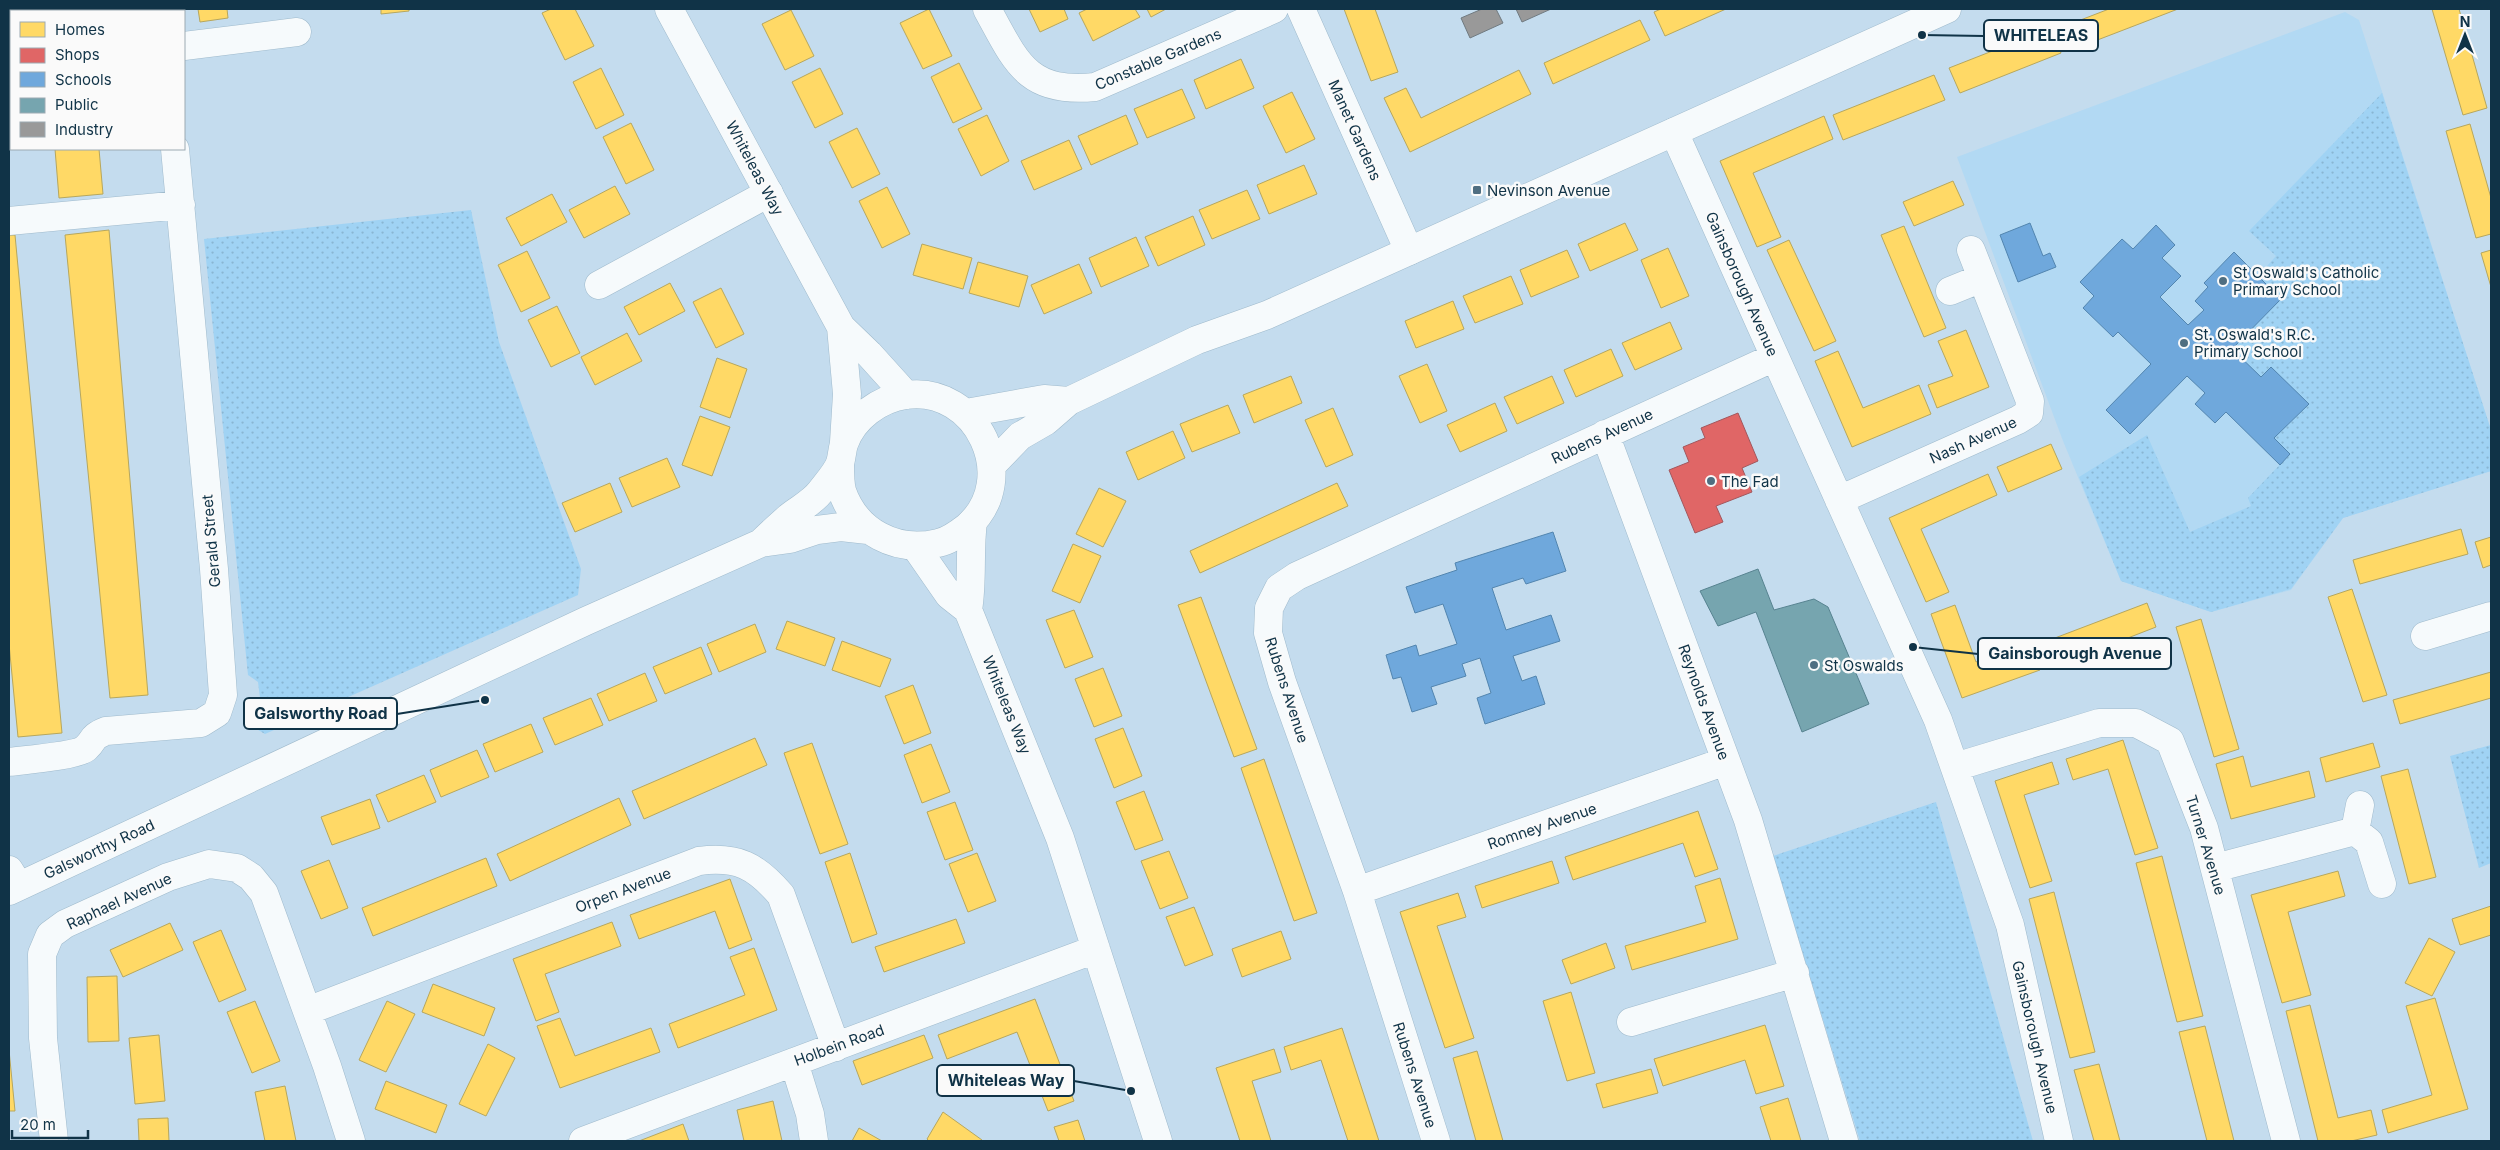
<svg xmlns="http://www.w3.org/2000/svg" width="2500" height="1150" viewBox="0 0 2500 1150" font-family="Inter,sans-serif">
<defs>
<pattern id="grass-dots" width="8" height="8" patternUnits="userSpaceOnUse" patternTransform="scale(1.25)"><rect width="8" height="8" fill="#a0d3f4"/><path d="M2 2h.1M6 6h.1" fill="none" stroke="#89b6d3" stroke-width="1.8" stroke-linecap="round"/></pattern>
</defs>
<rect width="100%" height="100%" fill="#c4dcee"/>
<!-- built -->
<path fill="#b2d9f3" d="M2345 12 2359 20 2491 430V471L2343 518 2291 590 2211 612 2121 581 2063 441 1957 157Z"/>
<!-- grass -->
<path fill="url(#grass-dots)" d="M2382 93 2491 430V471L2343 518 2291 589 2211 612 2121 581 2079 477 2147 435 2190 532 2251 506 2248 498 2290 454 2274 438 2308 404 2261 377 2232 349 2281 299 2258 276 2276 256 2249 231Z
M471 210 499 342 581 569 578 595 265 734 253 727 250 707 260 698 258 682 248 675 204 239Z
M2491 745V863L2479 868 2450 756Z
M1936 802 2033 1141H1860L1773 856Z"/>
<!-- homes -->
<path fill="#ffd966" stroke="#b7a75d" d="M41 9H86V11H42Z
M198 9H227L228 18 200 22Z
M381 9H409V11L381 14Z
M551 9H575L594 46 565 60 542 13Z
M929 9 952 56 923 69 900 23Z
M1029 9H1064L1068 19 1040 32Z
M1087 9H1135L1140 17 1093 41 1079 13Z
M1147 9H1166L1151 17Z
M1344 9H1375L1398 72 1371 81Z
M1661 9H1726L1665 36 1654 12Z
M2109 9H2178L2074 49 2065 26Z
M2432 9H2459L2487 108 2463 115Z
M791 10 814 56 785 70 762 24Z
M1640 20 1650 40 1553 84 1544 63Z
M2051 28 2061 53 1960 93 1949 68Z
M1241 59 1254 88 1206 109 1194 80Z
M959 63 982 109 953 123 931 77Z
M601 68 624 115 596 129 573 82Z
M820 68 843 114 815 128 792 82Z
M1519 70 1531 94 1410 152 1384 98 1406 88 1421 118Z
M1934 75 1945 100 1843 140 1833 115Z
M1182 89 1195 118 1147 138 1134 109Z
M1292 92 1315 139 1286 153 1263 106Z
M987 115 1009 161 981 176 958 129Z
M1126 115 1138 144 1091 165 1078 136Z
M1824 116 1833 139 1753 173 1781 237 1757 247 1720 161Z
M631 123 654 170 626 184 603 137Z
M2470 124 2491 198V234L2476 238 2446 131Z
M857 128 880 174 852 188 829 142Z
M1069 140 1082 169 1034 190 1021 161Z
M55 149H99L103 194 59 198Z
M1304 165 1317 194 1269 214 1257 185Z
M1953 181 1964 205 1914 226 1903 202Z
M615 186 630 214 584 238 569 210Z
M887 187 910 234 882 248 859 201Z
M1247 190 1260 219 1212 239 1199 210Z
M552 194 567 222 521 246 506 218Z
M1193 216 1205 245 1158 266 1145 237Z
M1625 223 1638 250 1590 271 1578 244Z
M1904 226 1946 328 1924 337 1881 235Z
M109 230 148 695 110 698 65 235Z
M9 235H15L62 733 18 737 9 644Z
M1136 237 1149 266 1101 287 1089 258Z
M1789 240 1836 341 1814 351 1767 250Z
M922 244 972 258 963 289 913 275Z
M1668 248 1689 296 1661 308 1641 260Z
M1567 250 1579 277 1531 297 1520 270Z
M2491 250V287L2481 253Z
M527 251 550 298 521 312 498 265Z
M978 262 1028 276 1019 307 969 293Z
M1079 264 1092 293 1044 314 1031 285Z
M1511 276 1523 304 1475 323 1463 296Z
M670 283 685 311 639 335 624 307Z
M721 288 744 334 716 348 693 302Z
M1453 301 1464 329 1416 348 1405 321Z
M557 306 580 353 551 367 528 320Z
M1670 322 1682 349 1635 370 1622 343Z
M1966 330 1989 387 1937 408 1928 385 1953 376 1938 341Z
M627 333 642 361 595 385 581 357Z
M1611 349 1623 376 1576 397 1564 370Z
M1838 351 1863 408 1919 385 1931 414 1852 447 1815 361Z
M717 358 747 369 730 418 700 407Z
M1427 364 1447 411 1420 423 1399 376Z
M1291 376 1302 403 1254 423 1243 395Z
M1552 376 1564 403 1517 424 1504 397Z
M1495 403 1507 431 1460 452 1447 425Z
M1228 405 1240 433 1192 452 1180 424Z
M1333 408 1353 455 1326 467 1305 420Z
M700 416 730 427 712 476 682 465Z
M1173 431 1185 458 1138 480 1126 452Z
M2051 444 2062 469 2008 492 1997 467Z
M667 458 680 487 632 507 619 478Z
M1988 474 1997 495 1921 529 1949 592 1926 602 1889 518Z
M610 483 622 512 575 532 562 503Z
M1337 483 1348 506 1200 573 1190 551Z
M1099 488 1126 501 1103 547 1076 534Z
M2461 529 2468 554 2360 584 2353 560Z
M2491 537V565L2483 568 2475 542Z
M1073 544 1101 556 1080 603 1052 591Z
M2352 589 2387 695 2363 702 2328 597Z
M1201 597 1257 749 1234 757 1178 605Z
M2147 603 2156 627 2056 666 2047 641Z
M1955 605 1976 662 2030 642 2040 670 1962 698 1931 614Z
M1074 610 1093 657 1065 668 1046 620Z
M2201 619 2239 749 2214 757 2176 627Z
M787 621 835 638 825 666 776 649Z
M755 624 766 652 719 672 707 644Z
M842 641 891 659 880 687 832 670Z
M701 647 712 674 665 694 653 667Z
M1103 668 1122 716 1094 727 1075 679Z
M2491 672V698L2400 724 2393 700Z
M645 673 657 701 609 721 597 694Z
M913 685 931 733 904 744 885 696Z
M591 698 603 725 555 745 543 718Z
M531 724 543 752 495 772 483 744Z
M1123 728 1142 776 1114 788 1095 739Z
M755 738 767 765 644 819 632 791Z
M2123 740 2158 848 2135 855 2108 769 2073 780 2066 759Z
M812 743 848 844 820 854 784 753Z
M2373 743 2380 767 2326 782 2320 758Z
M931 744 950 792 922 803 904 755Z
M477 750 489 777 441 797 430 770Z
M2243 756 2251 787 2309 771 2315 797 2231 819 2216 764Z
M1264 759 1317 913 1294 921 1241 768Z
M2052 762 2059 784 2024 795 2052 881 2030 888 1995 781Z
M2408 769 2436 877 2409 884 2381 776Z
M424 775 436 802 388 822 376 795Z
M1144 791 1163 840 1135 850 1116 802Z
M619 798 631 825 510 881 497 854Z
M370 799 380 828 332 845 321 817Z
M955 802 973 850 945 860 927 812Z
M1698 811 1718 869 1695 877 1683 843 1573 880 1565 857Z
M1169 851 1188 898 1160 909 1141 861Z
M850 853 877 934 852 943 825 862Z
M977 853 996 901 968 912 949 864Z
M2162 856 2203 1016 2177 1022 2136 863Z
M486 858 497 886 373 936 362 908Z
M329 860 348 908 321 919 301 871Z
M1552 861 1559 883 1482 908 1475 886Z
M2338 871 2345 896 2288 912 2311 995 2282 1003 2251 895Z
M1720 878 1738 939 1632 970 1625 946 1706 922 1695 886Z
M730 879 752 940 729 949 715 911 639 939 630 915Z
M2054 892 2095 1052 2070 1058 2029 899Z
M1458 893 1466 917 1437 926 1474 1038 1445 1048 1400 912Z
M2491 906V935L2460 945 2452 919Z
M1194 907 1213 955 1185 966 1166 917Z
M956 919 965 943 884 972 875 947Z
M612 922 621 946 545 974 559 1012 536 1021 513 959Z
M170 923 183 950 123 977 110 950Z
M221 930 246 990 219 1002 193 942Z
M1281 931 1291 959 1242 977 1232 949Z
M2429 938 2455 952 2432 996 2405 983Z
M1606 943 1615 968 1571 984 1562 960Z
M754 948 777 1010 678 1048 669 1024 745 995 730 957Z
M117 976 119 1041 88 1042 87 977Z
M433 984 495 1008 484 1036 422 1012Z
M1571 992 1595 1073 1567 1081 1543 1001Z
M2435 998 2468 1109 2388 1133 2382 1110 2432 1095 2406 1006Z
M1035 999 1074 1101 1048 1111 1017 1032 947 1059 938 1035Z
M255 1001 280 1061 252 1073 227 1012Z
M387 1001 415 1014 386 1072 359 1060Z
M2310 1005 2338 1118 2371 1110 2377 1135 2351 1141H2318L2286 1011Z
M560 1018 575 1056 651 1028 660 1052 560 1088 537 1026Z
M1765 1025 1784 1086 1756 1094 1745 1060 1663 1086 1654 1059Z
M2205 1026 2234 1141H2207L2179 1032Z
M1342 1028 1379 1141H1348L1321 1060 1291 1070 1284 1047Z
M159 1035 165 1101 135 1104 129 1038Z
M924 1035 933 1058 862 1085 853 1061Z
M488 1044 515 1058 486 1116 459 1104Z
M1274 1049 1281 1072 1252 1081 1271 1141H1240L1216 1068Z
M9 1050 15 1111H9Z
M1477 1051 1503 1141H1476L1453 1058Z
M2099 1064 2120 1141H2094L2074 1070Z
M1651 1069 1658 1093 1603 1108 1596 1084Z
M386 1081 447 1105 436 1133 375 1109Z
M285 1086 296 1141H265L255 1092Z
M1788 1098 1801 1141H1771L1760 1107Z
M773 1101 782 1141H744L737 1110Z
M943 1112 982 1140 983 1141H929L927 1139Z
M168 1118 169 1141H139L138 1119Z
M1078 1120 1085 1141H1059L1054 1127Z
M683 1124 689 1141H639Z
M859 1128 882 1141H852Z"/>
<!-- shops -->
<path fill="#e06666" stroke="#a2575d" d="M1738 413 1758 461 1742 468 1752 492 1716 506 1723 522 1695 533 1669 470 1689 462 1683 447 1705 438 1701 428Z"/>
<!-- schools -->
<path fill="#6fa8dc" stroke="#5285af" d="M2030 223 2043 256 2050 253 2056 267 2018 282 2000 235Z
M2156 225 2175 245 2162 258 2181 276 2160 297 2188 325 2204 310 2195 301 2208 287 2204 283 2234 252 2281 299 2232 349 2261 377 2271 367 2309 404 2274 438 2290 454 2280 465 2226 412 2215 423 2195 404 2205 393 2187 376 2130 434 2106 410 2151 364 2118 332 2113 337 2083 308 2094 296 2080 282 2122 239 2133 249Z
M1553 532 1566 571 1526 584 1523 578 1492 588 1506 630 1551 615 1560 641 1513 656 1522 681 1536 676 1545 704 1485 724 1477 698 1491 693 1480 658 1462 664 1466 676 1431 687 1437 704 1412 712 1401 677 1393 679 1386 655 1416 645 1419 656 1457 644 1443 604 1415 613 1406 587 1457 570 1455 563Z"/>
<!-- public -->
<path fill="#76a5af" stroke="#578390" d="M1758 569 1774 610 1814 599 1828 607 1869 704 1802 732 1756 612 1718 626 1700 591Z"/>
<!-- industry -->
<path fill="#999" stroke="#707a80" d="M1482 9H1496L1503 23 1470 38 1461 18Z
M1516 9H1551L1522 22Z"/>
<g fill="none" stroke-linecap="round" stroke-linejoin="round">
<defs>
<path id="street" d="M159 9V11
M987 9C1016 62 1027 94 1095 87L1274 9
M1301 9 1409 251
M184 46 297 32
M1674 132 1938 720 2010 925 2059 1141
M9 221 181 205
M599 285 769 193
M1950 291 1982 278
M1605 434 1748 820 1844 1141
M1839 500 2018 420 2029 413 2030 401 1971 250
M915 546 949 595 968 610 1060 838 1158 1141
M968 610C973 581 969 552 973 521
M2425 636 2491 616
M9 762C23 760 77 756 86 748 96 739 89 738 106 731L201 723 217 713 223 695 214 569 175 149
M1955 767 2099 723H2136L2170 741 2204 828 2286 1141
M2355 831 2360 805
M2215 868 2355 831 2369 842 2382 884
M9 870 19 886
M1357 891 1726 761
M307 1011 699 861C738 856 756 866 781 895L836 1047
M1631 1022 1795 973
M794 1062 810 1114 814 1141
M54 1141 43 1038 42 954 50 935 65 924 168 877 209 864 237 868 251 877 264 893 327 1066 351 1141
M583 1141 1096 949
M1436 1141 1357 891 1282 682 1268 633 1269 608 1279 588 1297 576 1775 357"/>
<path id="secondary" d="M669 9 841 327 869 354 906 395
M841 327 847 394 844 442
M966 413 1044 399 1069 401
M992 465 1020 436 1046 421 1069 401 1197 340 1267 315 1947 9
M761 543C770 534 780 525 789 517 800 508 812 503 821 491 827 483 837 472 840 463 842 457 842 450 844 444 853 418 879 399 906 395 977 385 1022 479 967 527 958 534 949 541 938 543 896 553 856 532 842 491 840 483 840 473 840 464
M9 891 586 621 761 543 790 539 817 530 841 527 868 530"/>
</defs>
<!-- street casing -->
<use href="#street" stroke="#9fbacc" stroke-width="29"/>
<!-- secondary casing -->
<use href="#secondary" stroke="#9fbacc" stroke-width="29"/>
<!-- street -->
<use href="#street" stroke="#f6fafc" stroke-width="28"/>
<!-- secondary -->
<use href="#secondary" stroke="#f6fafc" stroke-width="28"/>
</g>
<!-- markers -->
<g fill="#4f6e81" stroke="#fafafa" stroke-width="2">
<rect x="1472" y="185" width="10" height="10" rx="2.5"/>
<circle cx="2223" cy="281" r="5"/>
<circle cx="2184" cy="343" r="5"/>
<circle cx="1711" cy="481" r="5"/>
<circle cx="1814" cy="665" r="5"/>
</g>
<g text-anchor="middle" dominant-baseline="central" stroke-width="5" stroke-linejoin="round" paint-order="stroke">
<!-- street labels -->
<g font-size="15" fill="#103347" stroke="#fafafa">
<text transform="translate(1158 59) rotate(-23)">Constable Gardens</text>
<text transform="translate(1355 130) rotate(66)">Manet Gardens</text>
<text transform="translate(755 168) rotate(62)">Whiteleas Way</text>
<text transform="translate(1742 284) rotate(66)">Gainsborough Avenue</text>
<text transform="translate(1602 436) rotate(-25)">Rubens Avenue</text>
<text transform="translate(1973 440) rotate(-24)">Nash Avenue</text>
<text transform="translate(211 541) rotate(-95)">Gerald Street</text>
<text transform="translate(1287 690) rotate(72)">Rubens Avenue</text>
<text transform="translate(1704 702) rotate(70)">Reynolds Avenue</text>
<text transform="translate(1007 705) rotate(68)">Whiteleas Way</text>
<text transform="translate(1542 826) rotate(-19)">Romney Avenue</text>
<text transform="translate(2206 845) rotate(73)">Turner Avenue</text>
<text transform="translate(99 849) rotate(-25)">Galsworthy Road</text>
<text transform="translate(623 890) rotate(-21)">Orpen Avenue</text>
<text transform="translate(119 901) rotate(-25)">Raphael Avenue</text>
<text transform="translate(2035 1037) rotate(77)">Gainsborough Avenue</text>
<text transform="translate(839 1045) rotate(-20)">Holbein Road</text>
<text transform="translate(1415 1075) rotate(72)">Rubens Avenue</text>
</g>
<!-- poi labels -->
<g font-size="15" fill="#103347" stroke="#fafafa" text-anchor="start">
<text x="1487" y="190">Nevinson Avenue</text>
<text x="2233" y="272">St Oswald's Catholic<tspan x="2233" dy="17">Primary School</tspan></text>
<text x="2194" y="334">St. Oswald's R.C.<tspan x="2194" dy="17">Primary School</tspan></text>
<text x="1721" y="481">The Fad</text>
<text x="1824" y="665">St Oswalds</text>
</g>
</g>
<!-- callouts -->
<path fill="none" stroke="#103347" stroke-width="2" d="M1922 35L1984 36M1913 647L1978 654M485 700L397 714M1131 1091L1074 1081"/>
<g fill="#103347" stroke="#fafafa" stroke-width="2">
<circle cx="1922" cy="35" r="5"/>
<circle cx="1913" cy="647" r="5"/>
<circle cx="485" cy="700" r="5"/>
<circle cx="1131" cy="1091" r="5"/>
</g>
<g fill="#fafafa" stroke="#103347" stroke-width="2">
<rect x="1984" y="20" width="114" height="31" rx="5"/>
<rect x="1978" y="638" width="193" height="31" rx="5"/>
<rect x="244" y="698" width="153" height="31" rx="5"/>
<rect x="937" y="1065" width="137" height="31" rx="5"/>
</g>
<g font-size="16" text-anchor="middle" font-weight="bold" fill="#103347">
<text x="2041" y="41">WHITELEAS</text>
<text x="2075" y="659">Gainsborough Avenue</text>
<text x="321" y="719">Galsworthy Road</text>
<text x="1006" y="1086">Whiteleas Way</text>
</g>
<!-- border -->
<rect width="2500" height="1150" fill="none" stroke="#103347" stroke-width="20"/>
<!-- legend -->
<rect x="10" y="10" width="175" height="140" fill="#fafafa" stroke="#9caab2"/>
<rect x="20" y="22" width="25" height="15" fill="#ffd966" stroke="#9caab2"/>
<text x="55" y="35" font-size="15" fill="#103347">Homes</text>
<rect x="20" y="48" width="25" height="15" fill="#e06666" stroke="#9caab2"/>
<text x="55" y="60" font-size="15" fill="#103347">Shops</text>
<rect x="20" y="72" width="25" height="15" fill="#6fa8dc" stroke="#9caab2"/>
<text x="55" y="85" font-size="15" fill="#103347">Schools</text>
<rect x="20" y="98" width="25" height="15" fill="#76a5af" stroke="#9caab2"/>
<text x="55" y="110" font-size="15" fill="#103347">Public</text>
<rect x="20" y="122" width="25" height="15" fill="#999999" stroke="#9caab2"/>
<text x="55" y="135" font-size="15" fill="#103347">Industry</text>
<!-- north arrow -->
<g transform="translate(2465 35)" stroke="#fafafa" stroke-width="4" paint-order="stroke">
<path d="M0-4L9 19L0 12L-9 19Z" fill="#103347"/>
<text y="-8" font-size="14" font-weight="bold" text-anchor="middle" fill="#103347">N</text>
</g>
<!-- scale -->
<path d="M12 1130v8h76v-8" fill="none" stroke="#103347" stroke-width="2.5"/>
<text x="20" y="1130" font-size="15" fill="#103347" stroke="#fafafa" stroke-width="4" paint-order="stroke">20 m</text>
</svg>
